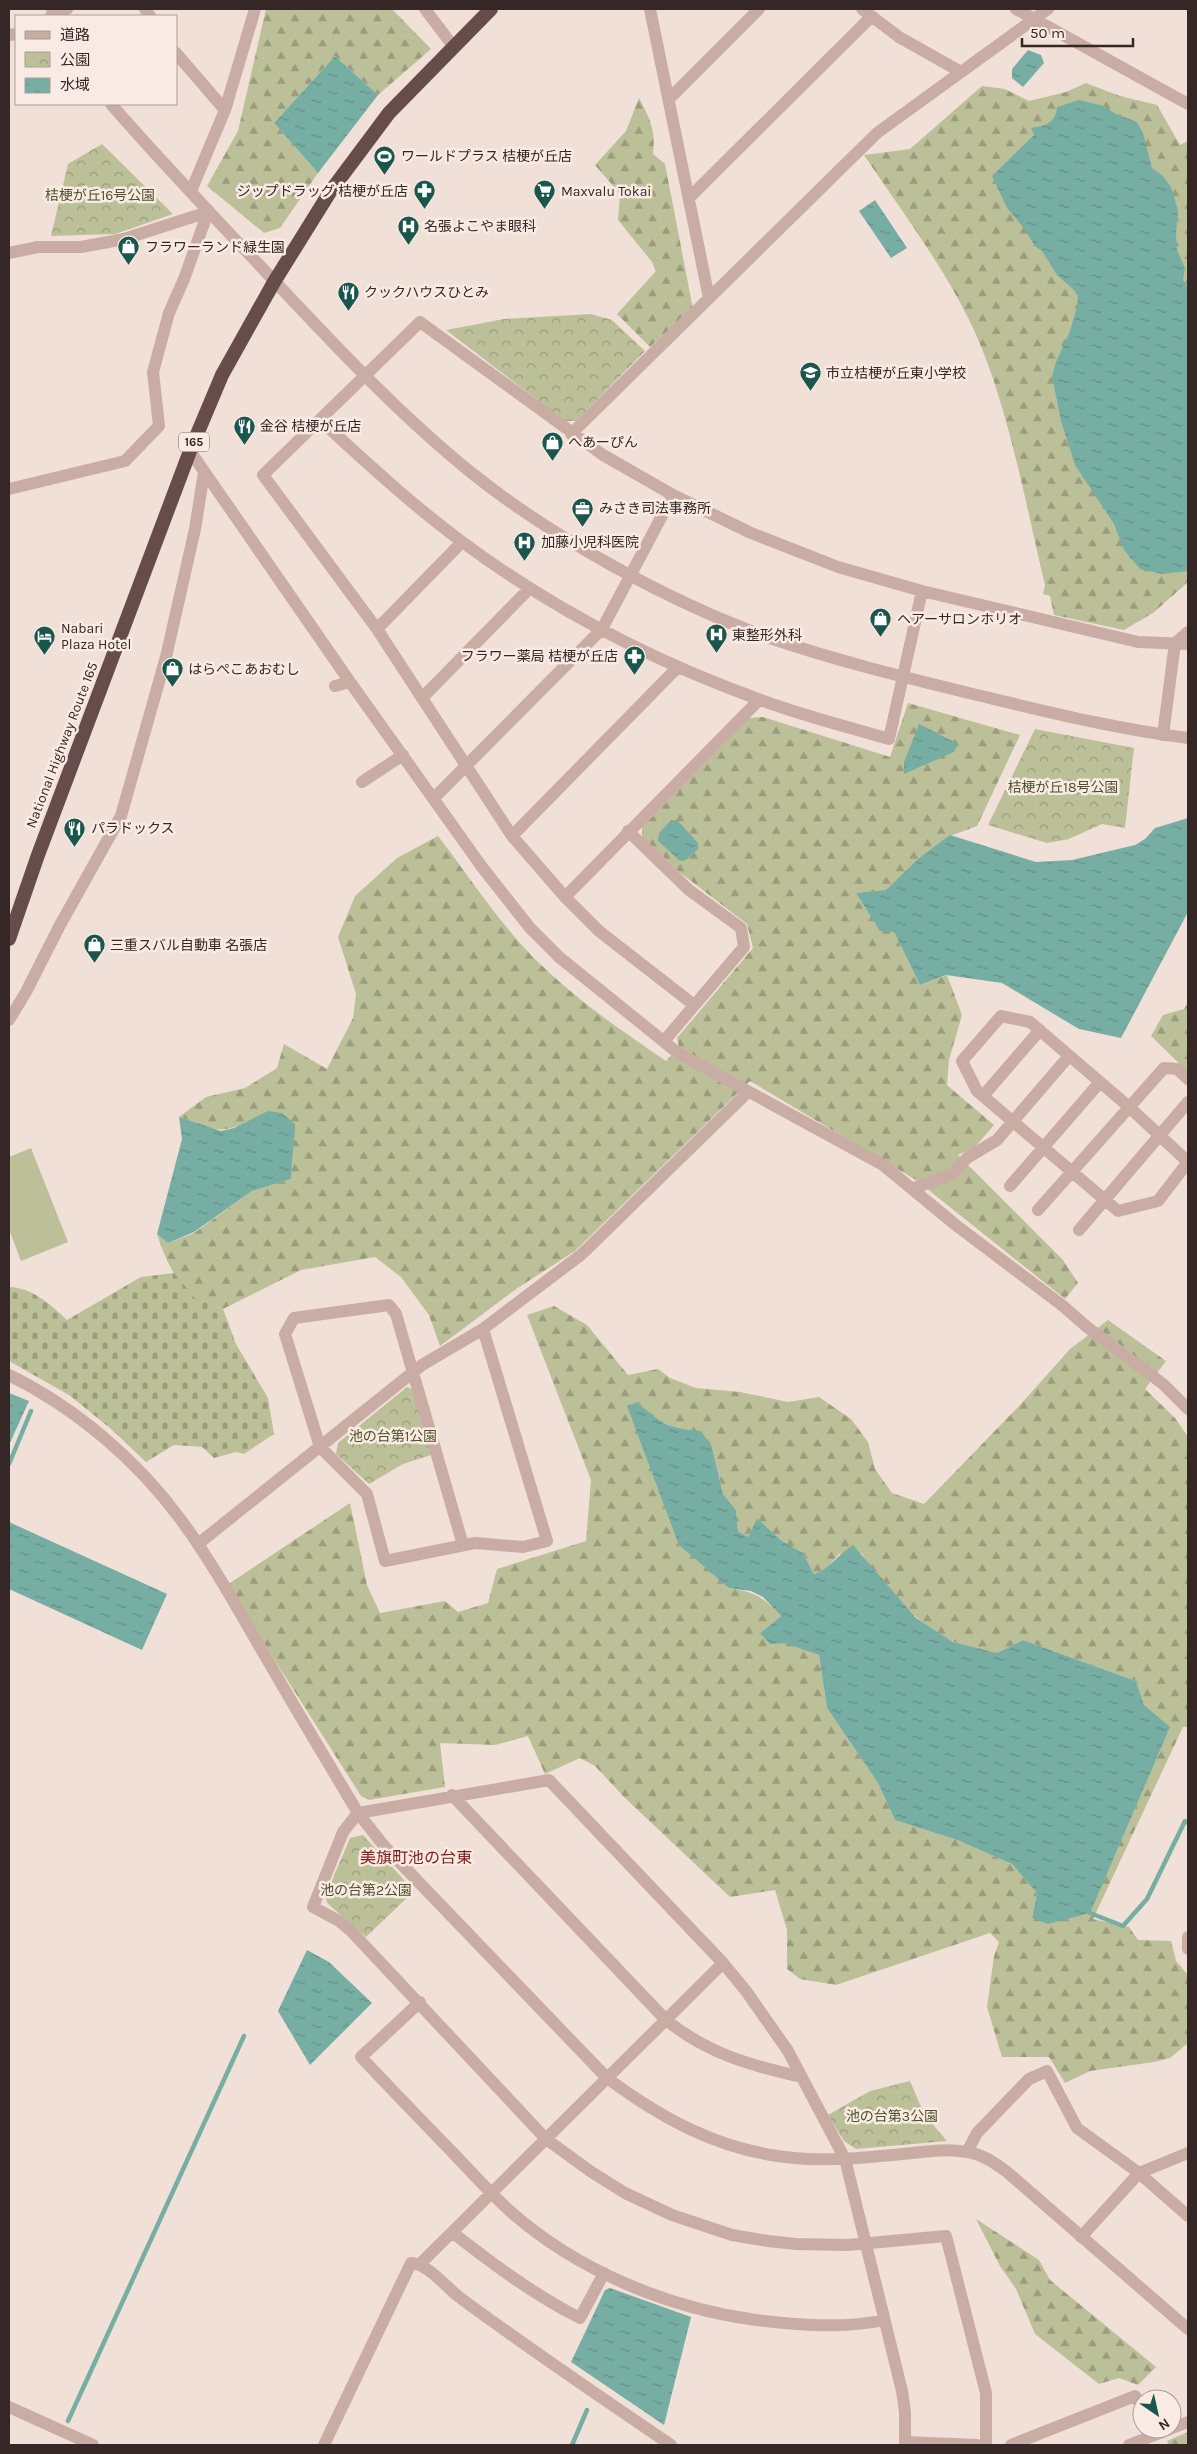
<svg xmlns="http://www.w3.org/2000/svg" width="1197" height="2454" viewBox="0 0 1197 2454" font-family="Karla,'Noto Sans JP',sans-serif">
<defs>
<pattern id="forest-firs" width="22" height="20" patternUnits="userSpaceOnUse" patternTransform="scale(1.25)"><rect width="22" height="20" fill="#bcc098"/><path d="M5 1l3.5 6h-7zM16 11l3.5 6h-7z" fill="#9a9c7c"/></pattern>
<pattern id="cemetery-stones" width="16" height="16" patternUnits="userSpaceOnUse" patternTransform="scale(1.25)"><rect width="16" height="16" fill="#bcc098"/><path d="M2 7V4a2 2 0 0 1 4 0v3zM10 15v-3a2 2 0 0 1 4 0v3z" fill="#9a9c7c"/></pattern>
<pattern id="park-crowns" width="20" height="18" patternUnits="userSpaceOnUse" patternTransform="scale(1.25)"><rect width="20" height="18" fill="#bcc098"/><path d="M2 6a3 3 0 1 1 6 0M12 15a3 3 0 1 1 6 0" fill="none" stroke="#9a9c7c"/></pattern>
<pattern id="water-ripples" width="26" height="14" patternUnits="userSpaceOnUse" patternTransform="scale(1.25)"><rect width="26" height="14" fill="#77aea4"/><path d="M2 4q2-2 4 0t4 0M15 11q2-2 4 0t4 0" fill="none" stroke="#628e85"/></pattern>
</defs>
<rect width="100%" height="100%" fill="#f1e0d8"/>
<!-- forest -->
<path fill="url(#forest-firs)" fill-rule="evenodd" d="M266 9H392L431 49 378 95 335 56 274 123 318 173 280 228 264 233 207 186 238 131Z
M1086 83 1120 96 1157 105 1180 145 1188 141V582L1153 613 1124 630 1054 615 1050 596 1043 594 1045 585C1024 498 1006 390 965 312 937 257 898 206 864 155L910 149 982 86 1005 89 1029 101 1066 92Z
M639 98C650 119 656 130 653 154L665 164 693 309 650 347 617 314 656 271 652 262 618 220 620 194 595 165 626 131Z
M908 703 1020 735 977 826 950 836 919 858 886 891 856 893 894 932 920 985 947 975 962 1015 949 1060 947 1085 994 1125 975 1147 958 1155 1063 1260 1078 1283 1065 1299 916 1180 750 1081 575 1251 516 1289 440 1346 429 1315 401 1277 375 1257 301 1270 223 1309C214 1305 200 1303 194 1297 175 1281 164 1257 157 1234L168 1243 194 1233 252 1191 291 1179 290 1157 295 1138 248 1121C218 1137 210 1127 179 1117L206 1097 245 1088 277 1068 284 1044 327 1069 353 1018 356 994 338 937 355 896 397 858 438 836C471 879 501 926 540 964 578 1001 622 1031 666 1061L679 1047 677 1038 753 948 747 924 678 871 642 837V827L749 718 763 717 890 757Z
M1188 1002V1072L1151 1036 1163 1015 1184 1009Z
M554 1306 587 1325 628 1375 658 1369 670 1378 696 1388 740 1392 788 1402 819 1397 851 1419 868 1442 875 1469 892 1493 924 1504 1021 1404 1070 1349 1108 1320 1166 1361 1145 1389 1175 1418 1188 1437V1727H1183L1093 1919 1129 1927 1138 1940 1171 1941 1176 1961 1188 1975V2043L1170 2058 1154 2062 1090 2071 1065 2083 1049 2057H1002L987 2007 994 1956 999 1942 990 1933 836 1985 800 1979 787 1969V1930L775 1890 730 1897 624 1797 595 1766 580 1758 545 1774 528 1736 495 1745 440 1743 445 1787 369 1800 361 1796 227 1585 350 1503 367 1585 380 1613 445 1601 458 1612 488 1603 497 1569 586 1541 591 1480 527 1315ZM637 1402 657 1419 712 1447 723 1494 736 1510 738 1531 748 1537 757 1518 782 1541 803 1553 814 1574 825 1570 839 1554 861 1553C883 1586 915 1623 952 1641 965 1647 982 1649 997 1653L1023 1640 1136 1681 1144 1705 1032 1918 1037 1893 1012 1864 957 1840 895 1820 878 1783 827 1708 819 1655 760 1633 781 1616C762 1596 755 1592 729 1588Z
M976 2219 1039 2260 1050 2280 1156 2367 1138 2385 1119 2378 1099 2384 1035 2334 1016 2289 1000 2266Z
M1188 2432V2445H1169L1167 2441Z"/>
<!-- cemetery -->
<path fill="url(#cemetery-stones)" d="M174 1273 195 1298 223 1309 236 1344 268 1398 274 1434 244 1454 236 1452 214 1458 202 1447 174 1445 146 1462 110 1428 69 1395 9 1361V1287C33 1288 50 1304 67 1320L141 1277Z"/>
<!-- park -->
<path fill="url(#park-crowns)" d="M102 144 173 214 115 234 51 236 68 164Z
M591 314 612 320 645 351 576 421H565L446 330 504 319Z
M1035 729 1134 748 1125 828 1102 824 1069 839 1047 843 988 825Z
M407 1387 412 1389 431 1455 403 1464 369 1484 336 1454 338 1443Z
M363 1835 414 1891 366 1937 328 1904 325 1897 350 1838Z
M910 2081 924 2114 947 2141 856 2149 844 2141 828 2115 870 2091Z"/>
<!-- pitch -->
<path fill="#bcc098" d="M31 1148 68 1242 21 1261 9 1229V1157Z"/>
<!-- water -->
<path fill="url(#water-ripples)" d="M1028 50 1041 55 1044 63 1023 87 1012 78V69Z
M335 56 378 95 318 173 274 123Z
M1079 100 1104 106 1114 113 1137 122 1143 133 1152 168 1163 176 1171 187 1178 210 1176 234 1177 250 1185 268 1183 280 1188 287V571L1162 574 1140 569 1124 550 1114 524 1075 465 1061 421 1052 376 1056 362 1070 331 1077 307 1078 296 1074 290 1057 275 1042 251 1035 246 1023 227 1007 208 992 176 1034 135 1031 128C1046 125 1055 124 1057 107Z
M875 200 907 248 891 258 859 211Z
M919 724 958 744 954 752 904 774V762Z
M1188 818V912L1121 1038 1079 1029 1002 983 946 975 920 985 894 932 880 931 856 893 886 890 919 858 950 835 1036 862 1072 860 1135 845 1145 839 1155 828Z
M671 820 678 821 698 843V849L686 860 680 861 658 841 659 833Z
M268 1111 282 1113 295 1124C295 1143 291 1160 291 1179L252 1191 194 1232 168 1243 157 1234 182 1139 179 1117 221 1131 234 1128Z
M9 1393 29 1401 9 1445Z
M637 1402C662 1423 667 1429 701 1431L712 1447 723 1494 736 1510 738 1531 748 1537 757 1518 782 1541 803 1553 814 1574C830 1569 838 1554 853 1545L916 1618 953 1642 997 1653 1023 1640 1136 1681 1144 1705 1170 1727 1090 1913 1048 1924 1032 1918 1037 1893 1012 1864 957 1840 895 1820 878 1783 827 1708 819 1655 784 1643 770 1644 760 1633 781 1616 763 1597 751 1591 729 1588 679 1545 627 1406Z
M9 1522 167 1594 142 1650 9 1589Z
M307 1950 329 1962 372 2003 310 2065 278 2011Z
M610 2288 691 2317 664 2425 571 2362 605 2290Z"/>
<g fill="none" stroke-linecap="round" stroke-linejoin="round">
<!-- stream -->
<path stroke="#77aea4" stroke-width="4.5" d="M9 1464 31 1411
M1087 1908 1090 1913 1123 1926 1147 1899 1185 1821 1188 1823
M68 2421 244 2036
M572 2445 587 2410"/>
<!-- minor -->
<path stroke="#c9ada4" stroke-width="12" d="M145 9 150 16
M425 9 453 46
M650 9 709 298
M862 9 899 37 961 72
M1016 9 1188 104
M51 16 67 9
M9 35 16 34
M176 53 225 110
M669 99 759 9
M191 191 225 110 255 9
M689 198 871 17
M9 253 38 247H81L124 239 208 212
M320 420C366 462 411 504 461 541 551 608 653 661 758 699 800 715 845 726 889 739L922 591
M571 434 877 133 1048 9
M190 451 350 682 482 867 530 928 559 957 678 1053 883 1165 957 1226 1063 1306 1087 1327 1163 1384 1188 1409
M9 489 125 461 159 426 153 372 169 313 184 279 208 212
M377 629 462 542
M335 686 350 682
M422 698 530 588
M1163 735 1175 643 1188 632
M362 782 403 755
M434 798 602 629 673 495
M628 831 689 890 741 928 744 947 664 1041
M512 836 678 667
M565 897 759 700
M694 1005 599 931 565 897 512 836 377 629 263 475 420 322 603 455 673 495 751 533 838 567 922 591 1138 642 1188 644
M9 1020 26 992 60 925 121 816 166 657 195 529 204 472
M983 1096 1040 1030
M1188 1162 1128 1106 1030 1022 1001 1016 962 1061 977 1091 1118 1211 1158 1201 1188 1162
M1010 1186 1100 1082
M914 1188 952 1174 967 1158 997 1140 1069 1056
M1038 1210 1164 1068 1177 1069 1188 1079
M1079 1230 1188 1102
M198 1544 422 1365 483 1329 582 1254 748 1092
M463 1545 396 1314 389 1305 294 1318 285 1334 320 1447 367 1494 385 1561 475 1543 523 1547 547 1541 483 1329
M452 1795 665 2019C706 2053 749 2065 801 2077
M1188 1937V1949
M420 2002 361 2057C392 2090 424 2123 455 2155 473 2174 491 2194 511 2212 578 2271 668 2308 756 2320 798 2325 843 2329 884 2320
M967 2152 977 2133 1029 2079 1047 2071 1077 2128 1139 2173 1188 2216
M453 2233C493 2264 534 2295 580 2318L604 2273
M1081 2237 1139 2173 1188 2153
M420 2264 723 1963
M1172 2428 1188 2422
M905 2442 977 2445
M324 2445 411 2263C428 2264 445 2286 459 2297 528 2348 600 2397 671 2445
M905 2445V2412L902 2391 845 2159 788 2051 746 1991 723 1963 549 1780 358 1813 343 1832 313 1907 339 1921 351 1931 546 2139 590 2171 625 2193 672 2215 732 2235 768 2241 796 2244 848 2245 946 2236 986 2393V2445
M1011 2445 1135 2396 1142 2406
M1129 2445 1170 2429"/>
<!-- tertiary -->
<path stroke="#c9ada4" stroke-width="12" d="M52 9 56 16
M111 104C155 155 201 203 247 252 320 329 390 407 473 474 553 538 670 602 767 637 834 660 903 677 973 694 1044 711 1115 729 1188 738
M9 1375C76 1408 137 1460 181 1520 215 1566 242 1617 271 1666 299 1715 329 1764 358 1813L385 1847 607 2078C661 2118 717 2149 785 2157 824 2162 863 2158 902 2154 923 2152 946 2148 967 2152 982 2154 995 2163 1007 2172L1188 2329
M9 2407 93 2445"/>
<!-- trunk -->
<path stroke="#664c4a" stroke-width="14" d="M9 939 38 855 190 451 222 375 274 282 330 192 389 113 491 9"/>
</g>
<!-- icons -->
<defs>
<symbol id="stadium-pin" viewBox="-11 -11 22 30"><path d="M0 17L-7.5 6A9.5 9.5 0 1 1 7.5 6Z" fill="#1b564d" stroke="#f9ebe4"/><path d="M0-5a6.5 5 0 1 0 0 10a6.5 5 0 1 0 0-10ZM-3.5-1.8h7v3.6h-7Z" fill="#fff"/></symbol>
<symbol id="pharmacy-pin" viewBox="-11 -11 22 30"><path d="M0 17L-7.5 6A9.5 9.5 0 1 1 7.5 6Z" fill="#1b564d" stroke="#f9ebe4"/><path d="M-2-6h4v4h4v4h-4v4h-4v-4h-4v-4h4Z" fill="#fff"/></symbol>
<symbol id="supermarket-pin" viewBox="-11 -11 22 30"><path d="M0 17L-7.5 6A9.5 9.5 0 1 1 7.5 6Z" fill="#1b564d" stroke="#f9ebe4"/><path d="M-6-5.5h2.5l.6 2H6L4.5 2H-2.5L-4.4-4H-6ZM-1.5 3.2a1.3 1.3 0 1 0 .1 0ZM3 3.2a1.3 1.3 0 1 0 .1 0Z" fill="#fff"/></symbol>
<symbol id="hospital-pin" viewBox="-11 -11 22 30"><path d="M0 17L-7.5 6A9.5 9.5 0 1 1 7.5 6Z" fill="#1b564d" stroke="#f9ebe4"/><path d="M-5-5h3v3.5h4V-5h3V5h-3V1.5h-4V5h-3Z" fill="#fff"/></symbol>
<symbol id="shop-pin" viewBox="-11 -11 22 30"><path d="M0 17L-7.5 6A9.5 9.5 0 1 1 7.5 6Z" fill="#1b564d" stroke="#f9ebe4"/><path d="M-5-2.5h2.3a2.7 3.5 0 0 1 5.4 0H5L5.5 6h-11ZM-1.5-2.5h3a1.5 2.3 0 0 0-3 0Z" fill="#fff"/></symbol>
<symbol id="restaurant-pin" viewBox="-11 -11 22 30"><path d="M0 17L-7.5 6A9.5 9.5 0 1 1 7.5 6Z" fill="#1b564d" stroke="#f9ebe4"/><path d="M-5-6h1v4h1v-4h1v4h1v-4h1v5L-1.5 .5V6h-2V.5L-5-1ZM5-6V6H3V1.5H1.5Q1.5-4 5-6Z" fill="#fff"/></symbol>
<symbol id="school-pin" viewBox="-11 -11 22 30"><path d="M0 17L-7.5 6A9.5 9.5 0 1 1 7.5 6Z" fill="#1b564d" stroke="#f9ebe4"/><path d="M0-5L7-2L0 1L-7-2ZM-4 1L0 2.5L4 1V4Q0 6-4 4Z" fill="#fff"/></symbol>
<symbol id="office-pin" viewBox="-11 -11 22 30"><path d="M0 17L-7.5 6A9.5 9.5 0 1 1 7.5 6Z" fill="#1b564d" stroke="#f9ebe4"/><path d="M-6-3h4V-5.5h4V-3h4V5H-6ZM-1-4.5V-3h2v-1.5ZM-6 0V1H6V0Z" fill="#fff"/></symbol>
<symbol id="hotel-pin" viewBox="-11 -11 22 30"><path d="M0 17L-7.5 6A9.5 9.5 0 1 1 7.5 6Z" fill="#1b564d" stroke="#f9ebe4"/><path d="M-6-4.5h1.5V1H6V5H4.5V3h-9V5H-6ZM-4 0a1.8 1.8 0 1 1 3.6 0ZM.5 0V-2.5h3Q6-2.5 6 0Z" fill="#fff"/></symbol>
</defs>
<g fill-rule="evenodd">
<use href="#stadium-pin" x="372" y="144" width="25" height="34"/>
<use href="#pharmacy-pin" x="412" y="178" width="25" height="34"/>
<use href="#supermarket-pin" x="532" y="178" width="25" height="34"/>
<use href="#hospital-pin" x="396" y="214" width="25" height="34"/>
<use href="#shop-pin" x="116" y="234" width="25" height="34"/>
<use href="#restaurant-pin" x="336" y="280" width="25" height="34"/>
<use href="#school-pin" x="798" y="360" width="25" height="34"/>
<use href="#restaurant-pin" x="232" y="414" width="25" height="34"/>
<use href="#shop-pin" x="540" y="430" width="25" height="34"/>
<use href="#office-pin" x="570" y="496" width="25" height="34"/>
<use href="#hospital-pin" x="512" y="530" width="25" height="34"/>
<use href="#shop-pin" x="868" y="606" width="25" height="34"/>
<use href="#hospital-pin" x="704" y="622" width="25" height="34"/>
<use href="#hotel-pin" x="32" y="624" width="25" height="34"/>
<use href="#pharmacy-pin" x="622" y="644" width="25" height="34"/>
<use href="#shop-pin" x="160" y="656" width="25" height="34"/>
<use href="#restaurant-pin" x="62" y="816" width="25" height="34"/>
<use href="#shop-pin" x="82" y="932" width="25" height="34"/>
</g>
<g text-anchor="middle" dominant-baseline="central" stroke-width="5" stroke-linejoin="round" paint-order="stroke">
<!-- shield labels -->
<rect fill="#f9ebe4" stroke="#70625f" stroke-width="1" x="179" y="432.5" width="30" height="19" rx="4"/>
<g font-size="12" font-weight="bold" fill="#352726">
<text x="194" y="442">165</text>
</g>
<!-- poi labels -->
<g font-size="14" fill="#352726" stroke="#f9ebe4" text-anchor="start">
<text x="401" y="156">ワールドプラス 桔梗が丘店</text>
<text x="408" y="191" text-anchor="end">ジップドラッグ 桔梗が丘店</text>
<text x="561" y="191">Maxvalu Tokai</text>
<text x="424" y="226">名張よこやま眼科</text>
<text x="145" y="247">フラワーランド緑生園</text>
<text x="364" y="292">クックハウスひとみ</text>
<text x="826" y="373">市立桔梗が丘東小学校</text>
<text x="260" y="426">金谷 桔梗が丘店</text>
<text x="568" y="442">へあーぴん</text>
<text x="599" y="508">みさき司法事務所</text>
<text x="541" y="542">加藤小児科医院</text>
<text x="897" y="619">ヘアーサロンホリオ</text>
<text x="61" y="628">Nabari<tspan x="61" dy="16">Plaza Hotel</tspan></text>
<text x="732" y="635">東整形外科</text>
<text x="618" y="656" text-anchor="end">フラワー薬局 桔梗が丘店</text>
<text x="188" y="669">はらぺこあおむし</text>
<text x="91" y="828">パラドックス</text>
<text x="110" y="945">三重スバル自動車 名張店</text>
</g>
<!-- park labels -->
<g font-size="14" fill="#4d532a" stroke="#f9ebe4">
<text x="100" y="195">桔梗が丘16号公園</text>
<text x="1063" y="787">桔梗が丘18号公園</text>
<text x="393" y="1436">池の台第1公園</text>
<text x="366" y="1890">池の台第2公園</text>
<text x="892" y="2116">池の台第3公園</text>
</g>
<!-- street labels -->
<g font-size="14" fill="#352726" stroke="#f9ebe4">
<text transform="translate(62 745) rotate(-69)">National Highway Route 165</text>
</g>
<!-- quarter labels -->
<g font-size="16" fill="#84201e" stroke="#f9ebe4">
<text x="416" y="1857">美旗町池の台東</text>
</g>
</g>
<!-- border -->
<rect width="1197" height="2454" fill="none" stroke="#352726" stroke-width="20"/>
<!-- legend -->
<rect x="15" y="15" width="162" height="90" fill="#f9ebe4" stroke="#ab9d98"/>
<rect x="25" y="31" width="25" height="8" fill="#c9ada4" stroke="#ab9d98"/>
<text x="60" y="40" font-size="15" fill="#352726">道路</text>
<rect x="25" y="52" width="25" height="15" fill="url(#park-crowns)" stroke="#ab9d98"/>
<text x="60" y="65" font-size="15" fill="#352726">公園</text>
<rect x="25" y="78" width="25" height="15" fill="url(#water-ripples)" stroke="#ab9d98"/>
<text x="60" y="90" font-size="15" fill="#352726">水域</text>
<!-- north arrow -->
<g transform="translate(1157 2414) rotate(146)"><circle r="24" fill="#f9ebe4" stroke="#ab9d98"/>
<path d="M0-4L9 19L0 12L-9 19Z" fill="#1b564d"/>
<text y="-8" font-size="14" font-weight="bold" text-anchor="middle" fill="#352726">N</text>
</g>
<!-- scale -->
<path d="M1022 38v8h111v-8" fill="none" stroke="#352726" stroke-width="2.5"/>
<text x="1030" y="38" font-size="15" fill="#352726" stroke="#f9ebe4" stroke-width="4" paint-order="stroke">50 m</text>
</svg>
